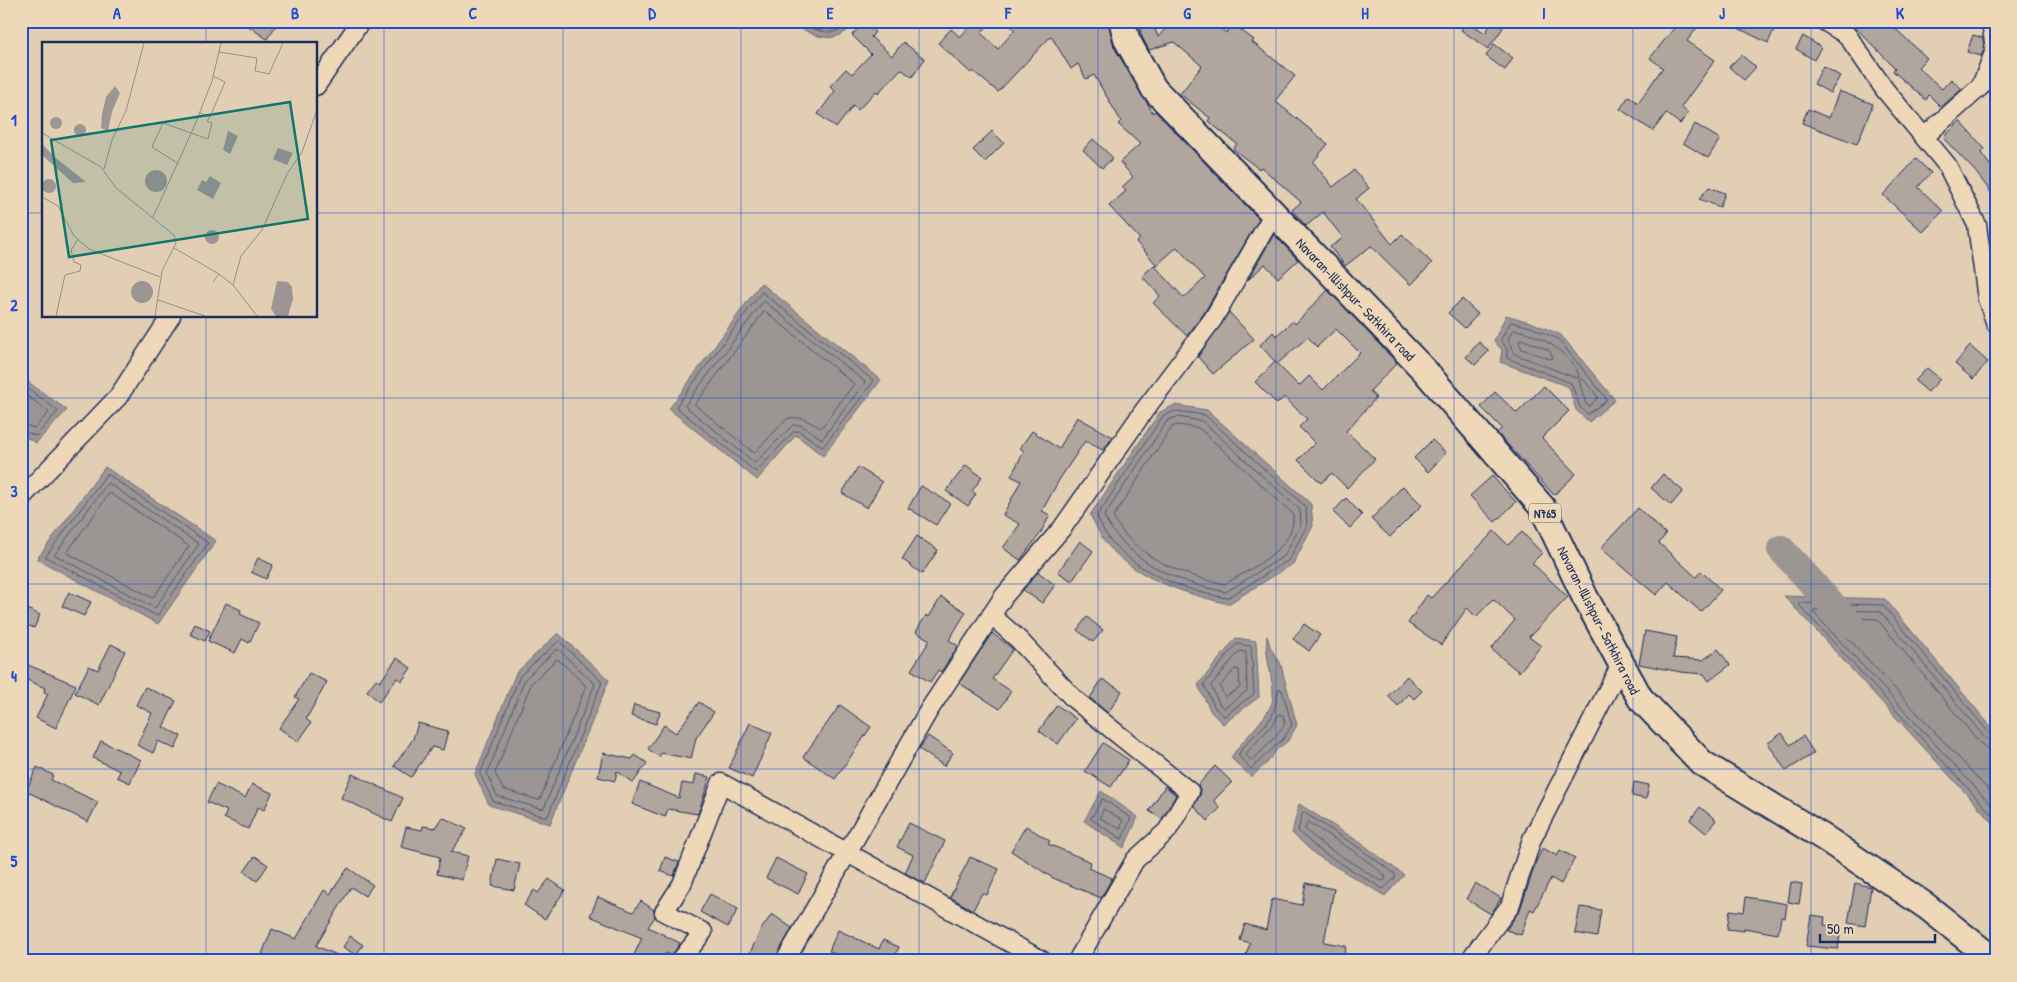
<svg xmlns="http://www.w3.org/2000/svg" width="2017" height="982" viewBox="0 0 2017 982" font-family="'Patrick Hand',sans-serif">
<rect width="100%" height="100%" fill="#e2ceb3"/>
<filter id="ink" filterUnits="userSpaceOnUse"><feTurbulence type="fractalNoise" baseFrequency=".02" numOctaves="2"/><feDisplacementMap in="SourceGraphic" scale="10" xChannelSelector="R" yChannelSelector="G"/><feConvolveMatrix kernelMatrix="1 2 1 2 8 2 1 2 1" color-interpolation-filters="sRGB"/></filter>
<g filter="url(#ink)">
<!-- water -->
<path fill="#9b9594" stroke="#686c7e" d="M788 21H856C836 49 813 36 788 21Z
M761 283 881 380 823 456 796 435 757 480 669 409Z
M1506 315 1533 323 1561 335 1615 400 1589 422 1576 410 1569 387 1500 362 1502 350 1494 341Z
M21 377 67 410 36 443 21 434Z
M1175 405 1207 410 1311 504 1313 526 1293 564 1228 604C1184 593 1135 579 1105 542 1099 534 1095 523 1090 515L1160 412Z
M105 467 216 541 158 624 37 559Z
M1784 596 1885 599 1996 733V826Z
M558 633 609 680 550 824 489 805 475 774 516 673Z
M1267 636 1271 649 1280 662 1297 725 1288 741 1277 749 1268 762 1251 777 1231 758C1241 740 1271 716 1273 698 1274 676 1264 659 1267 636Z
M1236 638 1256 641 1259 697 1223 724 1211 712 1198 685Z
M1101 791 1138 817 1124 848 1084 821Z
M1299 804 1361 843 1404 875 1385 896 1316 855 1292 833Z"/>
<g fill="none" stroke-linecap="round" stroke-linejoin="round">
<!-- shore -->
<path stroke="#4e5874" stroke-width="1" d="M798 21C815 31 836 40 850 21
M762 292 874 381 823 447 799 431H794L756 472 676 407Z
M764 301 865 382 822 439 801 425H793L755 463 685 406Z
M765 311 854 384 821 428 802 418H788L754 453 695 405Z
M1511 322 1531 327 1558 339 1606 398V401L1588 414 1580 407 1571 383 1507 358V349L1501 340Z
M1513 330C1535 330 1575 356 1579 377L1576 378 1514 354 1508 340Z
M1521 339 1549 350 1553 358 1550 359 1522 349 1519 342Z
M1580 379H1583L1598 397 1590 406 1586 404 1579 381Z
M21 383 58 411 36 436 21 430
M21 391 49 412 35 428 21 424
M1176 411 1205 415 1306 507 1307 525 1289 560 1227 598C1185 591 1138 573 1110 540 1104 533 1101 524 1097 516L1163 416Z
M1177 417 1202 421 1300 510 1301 524 1284 556 1226 592C1178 583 1127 561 1104 516L1167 421Z
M1178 425 1199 428 1293 514C1297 548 1250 569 1225 584 1183 576 1133 556 1113 517L1172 427Z
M107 474 208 543 157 616 46 557Z
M108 483 199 544 155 608 55 555Z
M110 493 189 546 153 598 67 553Z
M559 641 602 682 548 816 546 817 493 801 480 774 520 676Z
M1237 644 1251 646 1254 694 1224 716 1215 708 1204 685Z
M556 650H559L595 684 544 808 542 809 497 796 487 774 525 679Z
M1240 651 1246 652 1247 691 1224 708 1220 705 1211 686Z
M556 660H559L586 686 540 799 538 800 503 789 495 773 531 684Z
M1235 669 1239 670 1240 688 1225 697 1220 687Z
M1279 689 1282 690 1292 725 1284 738 1251 769 1238 755C1246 741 1260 732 1270 719 1277 709 1275 698 1279 689Z
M1279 714 1283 715 1285 723C1282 730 1257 758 1251 760L1246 755 1248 751 1274 723Z
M1996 736 1990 734 1883 605 1799 603 1800 606 1996 819
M1996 742 1985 738 1880 611 1814 610V613L1996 810
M1996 750 1988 749 1980 743 1877 619 1832 617V621L1996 798
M1103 799 1131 818 1122 839 1091 819Z
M1104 809 1123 820 1120 829 1100 818Z
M1305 813 1358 847 1395 874V878L1383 889 1319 850 1298 831 1302 814Z
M1308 822 1355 852 1385 875 1386 879 1381 881 1323 845 1305 829Z"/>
<!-- river -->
<path stroke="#9b9594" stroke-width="28" d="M1781 549 1850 624"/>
</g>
<!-- building -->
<path fill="#b1a69e" stroke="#1b2f5e" d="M241 21H279L267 39Z
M975 21H992L981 33 998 49 1015 30 1005 21H1108L1114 47 1153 113 1155 111 1259 219 1204 313 1187 336 1153 303 1160 296 1142 276 1154 265 1184 298 1205 278 1177 247 1157 265 1136 242 1140 239 1109 206 1126 191 1122 187 1133 177 1120 162 1140 144 1118 124 1121 121 1094 75 1086 79 1078 64 1071 69 1051 36 998 92 973 71 971 73 938 43 951 29 960 37Z
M1138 21H1152L1158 37 1172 21H1212L1226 33 1233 24 1254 40 1252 42 1295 76 1275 101 1328 144 1313 162 1333 187 1354 170 1369 188 1356 199 1392 244 1402 234 1432 263 1411 285 1371 246 1345 266 1330 247 1343 238 1323 212 1306 226 1292 210 1301 202 1261 167 1259 169 1233 149 1237 144 1208 121 1210 118 1180 94 1202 66 1174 42 1149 50 1142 37Z
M1467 21 1485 33 1493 21 1503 28 1488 49 1461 30Z
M1680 21H1702L1687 41 1715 60 1681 107 1688 113 1680 124 1666 113 1653 131 1620 109 1629 96 1638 103 1661 70 1663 68 1650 58Z
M1724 21H1778L1768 43Z
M1849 21H1887L1927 58 1918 67 1942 89 1951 79 1962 89 1941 107 1929 95 1926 100 1893 71 1895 68Z
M864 22 875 32 871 37 892 56 903 42 925 59 912 77 901 69 878 93 876 91 858 110 853 106 836 128 818 114 835 91 830 86 846 69 852 74 871 54 852 35Z
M1973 35 1983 38 1984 49 1981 56 1967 52Z
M1803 36 1821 47 1814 60 1796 49Z
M1494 44 1513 58 1505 70 1486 56Z
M1741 55 1756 67 1744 80 1729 67Z
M1823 66 1840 76 1830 93 1814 84Z
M1839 91 1873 104 1857 144 1802 123 1808 109 1829 118Z
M1960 121 1985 149 1981 153 1996 173V199L1975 171 1943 138Z
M1695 124 1720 139 1708 158 1683 143Z
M992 131 1004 143 985 162 973 150Z
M1093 139 1113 158 1102 168 1083 150Z
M1916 159 1931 173 1918 187 1943 211 1923 232 1883 195Z
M1709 187 1725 193 1720 207 1699 199Z
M1274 234 1298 260 1278 278 1265 264 1248 280Z
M1328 290 1397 363 1370 391 1376 398 1346 431 1375 459 1347 488 1332 473 1321 483 1298 460 1315 443 1299 427 1307 419 1284 397 1277 404 1255 382 1275 362 1299 386 1309 376 1323 390 1360 353 1336 329 1317 347 1308 337 1277 364 1260 345 1273 332 1276 336 1293 321 1295 324Z
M1462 299 1478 314 1465 328 1448 313Z
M1229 312 1254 339 1213 374 1198 357Z
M1479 342 1489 351 1475 365 1466 357Z
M1970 346 1988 362 1973 379 1955 364Z
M1927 368 1940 379 1928 392 1915 381Z
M1544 386 1569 411 1542 438 1576 474 1554 495 1497 433 1502 428 1481 407 1495 392 1517 413Z
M1077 417 1113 437 1103 450 1085 441 1059 480 1042 511 1050 515 1040 534 1020 560 1003 548 1020 524 1003 515 1021 481 1011 476 1024 451 1020 448 1032 431 1059 449Z
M1432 440 1446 453 1428 472 1414 458Z
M966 465 982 477 972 491 976 494 968 506 946 491Z
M858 467 882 482 867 508 842 493Z
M1663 474 1683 491 1671 505 1651 488Z
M1492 476 1516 502 1495 522 1470 496Z
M921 486 950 503 936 525 908 508Z
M1403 486 1422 505 1390 537 1371 519Z
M1346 498 1362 515 1350 528 1333 512Z
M1638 508 1666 534 1659 543 1696 577 1701 571 1721 590 1701 612 1668 582 1656 595 1601 548Z
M1494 531 1508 545 1522 532 1542 553 1532 563 1568 597 1529 637 1541 646 1519 672 1491 649 1515 620 1493 599 1476 617 1467 608 1441 645 1408 623 1427 595 1431 598Z
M917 536 938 550 922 574 902 559Z
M1080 541 1093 551 1072 581 1058 572Z
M258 558 273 565 266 579 251 572Z
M1038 572 1055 585 1042 603 1023 590Z
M69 592 91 602 84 616 62 606Z
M941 597 966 612 949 640 958 646 941 672 938 670 930 682 911 670 930 640 916 632 926 615 929 617Z
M226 603 241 610 240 614 259 623 249 643 242 639 235 653 208 641Z
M21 606 40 615 34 628 21 622Z
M1087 617 1103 630 1093 642 1077 630Z
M195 624 210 631 205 641 190 634Z
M1304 624 1320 635 1309 651 1293 639Z
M1645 631 1677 637 1673 658 1703 660 1718 649 1730 665 1709 681 1704 674 1681 672 1639 664Z
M992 633 1013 649 992 679 1011 691 1000 709 959 683Z
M111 644 125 651 99 705 75 693 89 666 98 670Z
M397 658 411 668 402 681 397 678 379 702 367 691 376 679 380 682Z
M21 662 76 685 56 728 36 718 48 694 44 692 45 688 21 677Z
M309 673 327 682 306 719 311 723 298 742 279 728 299 699 295 697Z
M1407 676 1422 691 1414 699 1409 694 1398 706 1388 696Z
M1102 679 1122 691 1108 713 1090 698Z
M145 687 176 701 163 727 181 736 175 749 158 741 153 753 137 745 152 713 136 705Z
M699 702 714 712 696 738 691 759 661 753 659 757 648 749 664 725 676 733Z
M634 705 660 712 656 724 631 716Z
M840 705 871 727 835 779 803 757Z
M1057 705 1076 719 1058 744 1039 731Z
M418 723 448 731 443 750 432 747 411 777 394 766 413 739Z
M750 723 772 733 752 778 729 768Z
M1782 733 1790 745 1803 736 1814 753 1786 771 1768 743Z
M928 736 953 753 944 766 919 749Z
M101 741 141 760 130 783 117 777 120 771 93 758Z
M1103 743 1129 760 1111 787 1085 771Z
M603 753 632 759 635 755 647 763 633 783 617 771 615 781 598 777Z
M1215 766 1232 782 1214 800 1220 808 1208 821 1194 806 1201 793 1198 785Z
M37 767 53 775 51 780 98 802 88 822 26 791Z
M352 774 403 798 392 822 341 798Z
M696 774 710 777 698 814 668 809 665 817 632 804 640 782 679 798 682 783 694 785Z
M1634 782 1649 785 1646 799 1632 796Z
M216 784 245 798 252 784 272 793 264 810 258 807 248 829 224 818 227 811 207 802Z
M1165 786 1176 795 1162 819 1149 811Z
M1700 807 1716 820 1706 833 1690 820Z
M442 817 467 829 451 852 468 856 462 880 437 874 440 857 401 847 406 827 422 830 423 826 435 828Z
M909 823 945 841 925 883 905 873 913 855 897 847Z
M1026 826 1050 841 1048 844 1091 862 1088 868 1112 878 1101 898 1053 878 1011 851Z
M1543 848 1557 856 1560 850 1575 858 1561 884 1551 878 1534 911 1530 909 1521 935 1506 930 1520 910 1537 859Z
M255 856 268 865 257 881 244 872Z
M665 857 679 862 674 876 660 871Z
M970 857 999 869 987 895 982 893 973 910 950 897Z
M776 858 808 874 798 894 766 878Z
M497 859 520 864 514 890 492 886Z
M348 868 373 885 365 896 351 887 316 946 351 961H278L262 954 272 929 296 939 324 890 330 894Z
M549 879 565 890 545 919 524 905 534 890 538 893Z
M1791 882 1802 884 1799 904 1788 902Z
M1306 883 1334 889 1324 942 1346 946 1344 961H1244L1250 943 1240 940 1245 924 1266 930 1272 899 1302 905Z
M1475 883 1501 898 1491 914 1466 899Z
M1855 883 1871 887 1865 926 1848 923Z
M710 894 738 909 728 927 700 912Z
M598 897 633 912 641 901 654 910 655 917 648 927 680 943 678 947 671 955 666 953 662 961H631L642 938 590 916Z
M1746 897 1787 904 1785 918 1781 917 1778 934 1744 928V931L1727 929 1730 910 1744 912Z
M1580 907 1601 910 1597 937 1575 933Z
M772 914 792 928 774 961H746L762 928Z
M1811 915 1825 917 1824 925 1841 927 1838 949 1806 946Z
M838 930 879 949 883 940 899 947 895 956 905 961H851L829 951Z
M350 936 363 945 356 955 343 947Z"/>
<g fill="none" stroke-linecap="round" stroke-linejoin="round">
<defs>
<path id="minor" d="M1824 21 1847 35 1885 90 1947 165 1977 225 1987 299 1996 324
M316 86 361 21
M1924 137 1981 86 1995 50 1991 21
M21 498 118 397 171 316
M991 615 1018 639 1074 699 1190 792 1167 831 1135 860 1077 961
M680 961 703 932 664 912 682 884 721 783 1043 961
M785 961 929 710 1004 596 1063 527 1143 412 1213 319 1274 213
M1469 961 1510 906 1532 839 1621 664"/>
<path id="highway" d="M1122 21 1127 40 1154 89 1425 371 1542 507 1585 597 1640 698 1702 763 1826 839 1926 906 1995 961"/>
</defs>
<!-- minor casing -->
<use href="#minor" stroke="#1b2f5e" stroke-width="21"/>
<!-- highway casing -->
<use href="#highway" stroke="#1b2f5e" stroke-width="29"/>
<!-- minor -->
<use href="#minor" stroke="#efd8b8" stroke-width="18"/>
<!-- highway -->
<use href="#highway" stroke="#efd8b8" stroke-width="25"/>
</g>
</g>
<!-- grid -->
<path fill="none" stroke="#1d4ed8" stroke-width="1" stroke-opacity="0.55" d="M206 21V44M384 21V961M563 21V961M741 21V961M919 21V961M1098 21V961M1276 21V961M1454 21V961M1633 21V961M1811 21V961M21 213H44M316 213H1996M206 316V961M21 398H1996M21 584H1996M21 769H1996"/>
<g text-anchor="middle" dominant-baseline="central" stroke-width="4.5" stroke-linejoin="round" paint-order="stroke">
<!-- shield labels -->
<rect fill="#efd8b8" stroke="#5b6279" stroke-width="1" x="1529" y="503.5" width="32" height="19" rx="4"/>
<g font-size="12" font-weight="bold" fill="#1b2f5e">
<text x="1545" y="513">N765</text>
</g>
<!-- street labels -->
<g font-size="14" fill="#1b2f5e" stroke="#efd8b8">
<text transform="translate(1356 299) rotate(46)">Navaran-Illishpur- Satkhira road</text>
<text transform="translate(1599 620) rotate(63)">Navaran-Illishpur- Satkhira road</text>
</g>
</g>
<!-- overview -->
<g transform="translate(42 42)">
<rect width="275" height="275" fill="#e2ceb3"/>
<path d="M73 44 78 51 70 70 66 89 59 86 60 72 64 55ZM8 81a6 6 0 1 1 12 0a6 6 0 1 1-12 0ZM32 88a6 6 0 1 1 12 0a6 6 0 1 1-12 0ZM186 89 196 94 188 112 181 108ZM0 102 14 116 44 140 31 141 0 113ZM236 106 251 111 245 123 231 117ZM103 139a11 11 0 1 1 22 0a11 11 0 1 1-22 0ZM168 134 179 141 171 157 155 148 160 138 164 140ZM0 144a7 7 0 1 1 14 0a7 7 0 1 1-14 0ZM163 195a7 7 0 1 1 14 0a7 7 0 1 1-14 0ZM235 239 246 240 250 245 251 257 246 274H234L229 267ZM89 250a11 11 0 1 1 22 0a11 11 0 1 1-22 0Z" fill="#9b9594"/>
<path fill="none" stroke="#928e91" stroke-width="1" d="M177 10 215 16 213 29 227 32 241 1M158 71 168 75 183 40 171 34M0 91 59 125 74 146 132 193 134 201 120 229 113 274M137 122 110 105 121 81 166 97 170 81 165 79 168 75M62 127 70 98 84 69 102 1M0 155 16 164 32 194 47 207 118 235M111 175 152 85 170 39 179 1M132 206 177 232M171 240 177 232 191 243 199 214 220 188 245 132 260 110 275 68M191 243 215 274M116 258 163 274M14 274 23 233 38 229 39 223 32 220 29 208 36 197"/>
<path fill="#0f766e" fill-opacity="0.15" stroke="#0f766e" stroke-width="2.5" d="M248 60 266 177 27 215 9 98Z"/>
<rect width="275" height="275" fill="none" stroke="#1b2f5e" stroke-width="2.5"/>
</g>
<!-- margin -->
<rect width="2017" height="982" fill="none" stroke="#efd8b8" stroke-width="55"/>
<!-- scale -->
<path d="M1820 934v8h115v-8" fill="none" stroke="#1b2f5e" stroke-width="2.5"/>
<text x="1827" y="934" font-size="15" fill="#1b2f5e" stroke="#efd8b8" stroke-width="4" paint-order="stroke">50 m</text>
<rect x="28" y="28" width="1962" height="926" fill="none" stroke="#1d4ed8" stroke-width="2"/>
<g font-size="16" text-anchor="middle" font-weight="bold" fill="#1d4ed8">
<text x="117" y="19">A</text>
<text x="295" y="19">B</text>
<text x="473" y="19">C</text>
<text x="652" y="19">D</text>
<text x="830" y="19">E</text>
<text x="1008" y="19">F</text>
<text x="1187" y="19">G</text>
<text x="1365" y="19">H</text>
<text x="1544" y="19">I</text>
<text x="1722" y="19">J</text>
<text x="1900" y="19">K</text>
<text x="14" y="126">1</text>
<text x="14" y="311">2</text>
<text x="14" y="497">3</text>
<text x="14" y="682">4</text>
<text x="14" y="867">5</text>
</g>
</svg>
